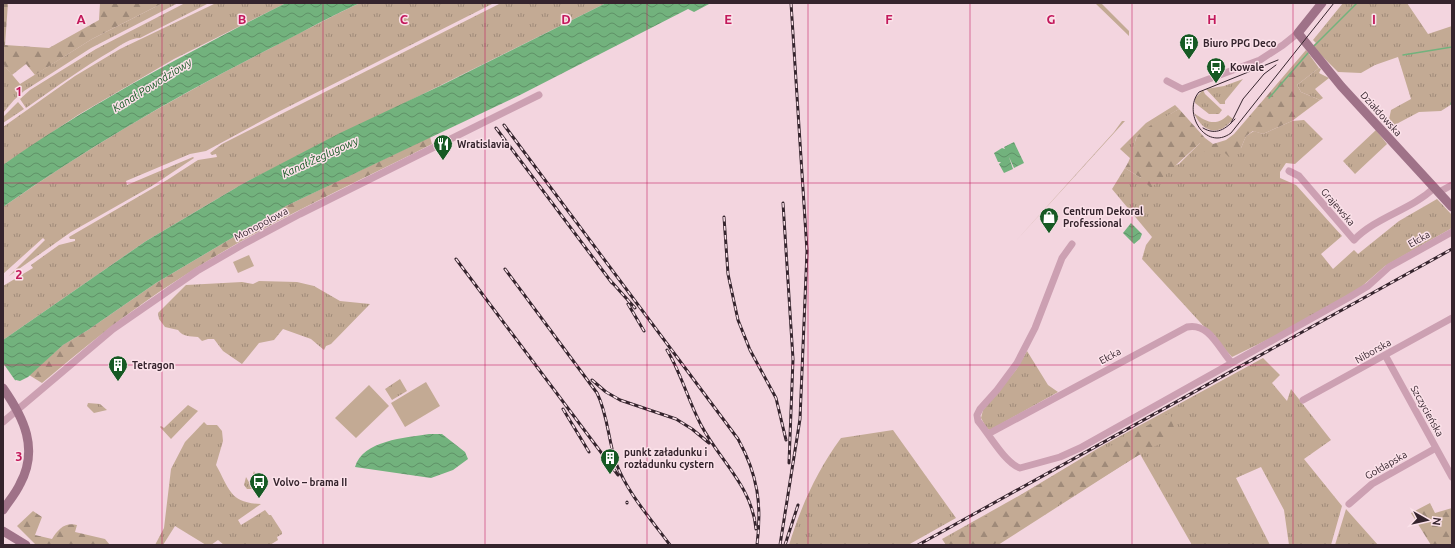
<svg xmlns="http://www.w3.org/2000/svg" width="1455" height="548" viewBox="0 0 1455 548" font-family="Ubuntu,sans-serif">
<defs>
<pattern id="grass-tufts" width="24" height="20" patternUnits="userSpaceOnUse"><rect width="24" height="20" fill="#c3aa94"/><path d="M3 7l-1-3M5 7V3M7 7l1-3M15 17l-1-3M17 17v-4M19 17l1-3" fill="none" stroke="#9f8a79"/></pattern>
<pattern id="forest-firs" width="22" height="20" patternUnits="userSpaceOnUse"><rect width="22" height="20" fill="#c3aa94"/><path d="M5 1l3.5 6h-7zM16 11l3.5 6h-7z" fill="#9f8a79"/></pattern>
<pattern id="water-waves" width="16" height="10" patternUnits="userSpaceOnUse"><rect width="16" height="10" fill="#72b27d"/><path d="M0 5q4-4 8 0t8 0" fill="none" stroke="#5e9167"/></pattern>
</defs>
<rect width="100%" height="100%" fill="#f3d5df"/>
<!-- grass -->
<path fill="url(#grass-tufts)" d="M163 3H178L91 48 24 91 14 100 3 113V64L20 84 92 39Z
M185 3H209L140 38C130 38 121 45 113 50 82 68 55 88 26 108L20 99 30 90 96 49Z
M216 3H286L174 59 78 115 3 165V127L75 76 120 49Z
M360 3H494L280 111 206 151 190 154 126 181 127 185 193 157 194 158 152 186 71 232 9 276 45 240 43 238 3 274V207C88 147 178 95 271 48 300 33 330 17 360 3Z
M501 3H606L244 183 146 241 3 340V286L33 268 31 265 59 245 75 241V239H70L69 237 167 180 198 160 217 157 216 154 212 155 210 153 222 144Z
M1095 3H1101L1129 31V36Z
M1343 3H1407L1428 34 1452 26V104L1441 111 1419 112 1387 129 1391 110 1411 99 1398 57 1375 65 1361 73 1338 72 1312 46 1316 43 1313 40Z
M1319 68 1321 69 1319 73 1329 78 1315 89 1323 98 1320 100 1301 92 1297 85Z
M1243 79 1225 101V104H1220L1206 89 1224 86Z
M1203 90 1205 94 1222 110 1219 114H1209L1195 103V98Z
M18 102 24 109 3 123V117Z
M1175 105 1179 109 1149 127 1136 138 1131 159 1120 149 1146 123Z
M1194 113C1206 122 1216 127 1228 115L1233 119C1219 137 1203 133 1194 113Z
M1304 120 1323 139 1295 164 1286 163 1280 172V178L1296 185 1342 236 1321 254 1333 269 1354 250 1358 254 1399 221 1437 199 1452 215V228L1385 266 1360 288 1279 334 1232 357 1142 259 1146 245 1152 237 1112 189 1125 168 1141 178 1179 164 1200 143 1221 149 1241 148 1246 136 1254 131 1263 134 1292 121Z
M1122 121H1125L1014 243 1114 132Z
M1376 130 1387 144 1355 174 1343 161Z
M259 281 297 282 314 286 340 301 370 304 331 344 326 346 324 350 311 339 283 329 274 340 259 343 242 364 223 351 214 339H208L202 341 198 337C190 336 183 337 178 330L165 327 159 319 158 313 186 285 242 282 253 284Z
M1027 351 1048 385 1058 392 990 430 987 429 981 418 983 410 1016 370Z
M1263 358 1280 375 1272 383 1287 401 1291 389 1331 440 1304 459 1342 506 1331 545H1289L1284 510 1261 467 1236 478 1270 545H1192L1140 454 998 545H946L942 539 1022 494 1102 446Z
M400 379 407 391 392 400 385 389Z
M88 403 100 404 107 410 94 413 87 406Z
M188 405 198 411 171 439 160 427 161 426 164 428Z
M204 422 207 425H217L222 431 223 441 216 465C230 490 230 503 261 504L238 520 241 525 265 510 269 515H271L282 532V534L277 537 278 540 270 545H224L218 540 211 545H206L175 526 163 545H155L164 528 171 469 185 442Z
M893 430 956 518 908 545H789C801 506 817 471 841 438Z
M254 471 257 478V486L254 489H247L244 485 246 477 250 484Z
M1346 509 1378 545H1335Z"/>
<!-- forest -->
<path fill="url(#forest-firs)" d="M3 3H8L5 45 49 48 99 20 100 3H163L92 39 35 75 26 64 12 75 3 64Z
M1306 50 1319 68 1297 85 1301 92 1320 100 1292 121 1263 134 1253 131 1246 136 1241 148 1230 158 1221 149 1211 154 1201 150 1200 143 1151 188 1141 178 1125 168C1131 159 1132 150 1136 139 1140 129 1169 115 1179 109L1205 138 1213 144 1226 140 1234 134Z
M430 137 432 144C347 187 258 227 179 279 130 310 86 346 42 383L29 375 63 345 88 330 156 283 286 206Z
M1170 413 1176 435 1139 455 993 545H948L945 540 1096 451 1103 450Z
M1430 503 1435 513 1452 508V541L1450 545H1431L1411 513Z
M33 511 42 517 35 535 52 539C58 530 64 522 77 525L75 532 105 539 110 545H36L17 526Z"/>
<!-- pitch -->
<path fill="#c3aa94" d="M249 255 254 266 238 273 233 262Z
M426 382 440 406 405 427 391 403Z
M369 385 389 406 356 438 335 418Z"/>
<!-- water -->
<path fill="url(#water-waves)" d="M286 3H360C333 15 306 30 279 44 183 92 91 145 3 207V165C92 102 189 52 286 3Z
M606 3H711L694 12 688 9 520 95 286 206 156 283 88 330 63 345 28 377 20 381 16 380 3 389V340L146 241 244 183 340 133 442 85Z
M1014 142 1024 163 1014 168 1009 157 1013 169 1004 173 999 164 1001 162H998L994 153 1002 148 1005 149 1004 147Z
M1131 223 1142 234 1140 239 1134 244 1123 233Z
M429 434H442L465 452 468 459 453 470 431 478 355 467C363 440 405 438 429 434Z"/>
<!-- pier -->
<path fill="#f3d5df" d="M3 363 17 383 3 391Z"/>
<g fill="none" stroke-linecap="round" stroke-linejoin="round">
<!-- stream -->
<path stroke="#72b27d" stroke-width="1.5" d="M1313 47 1357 3
M1403 55 1452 47
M1269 98 1308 53
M1451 104 1452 101
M1452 470V466
M1452 545V541"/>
<!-- street -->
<path stroke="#cca0b2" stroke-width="7" d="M1167 81 1182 89 1260 60 1283 45 1298 33
M1289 171 1299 176 1354 240C1376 217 1411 210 1434 188
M1439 192 1452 185
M1072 244 1062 258 1035 328 1017 363 997 390 980 409 977 415 978 421C989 434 1005 463 1020 468L1060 457 1080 448 1348 298 1368 286 1389 267 1452 232
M1385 355 1452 477
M1303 400 1452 318
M3 422 113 329 197 271 242 245 300 214 539 95
M988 434 1187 327C1209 322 1219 349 1232 363
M1349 504 1372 484 1436 448"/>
<!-- secondary -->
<path stroke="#9f7288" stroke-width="9" d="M1322 3 1298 33 1341 86 1452 207
M3 388C24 418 39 449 20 484 16 493 9 501 3 510
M3 531 26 545"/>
<!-- tram -->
<path stroke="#35242d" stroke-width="1" d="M1278 60 1199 92C1182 112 1205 152 1231 133L1334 3
M1231 123 1243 99 1264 74 1276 65
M1203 128C1216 136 1226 129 1235 119"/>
<defs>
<path id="rail" d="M504 125 738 439C758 475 762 505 757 545
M496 128 612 283
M783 203 793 359 789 463
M724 217 728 274 738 320 750 350 776 398 786 440
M456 259 618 475
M505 269 597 393C608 415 608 440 616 463 628 494 651 519 670 545
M609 279 635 308
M628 304 644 331
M667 350C681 373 688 400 701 425 720 461 752 486 756 529
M592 380 606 392 620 400 676 419 692 429 709 443
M563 409 589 452
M627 502V503
M780 545 800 419 807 251 791 3
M785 545 798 505
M918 545 1452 249"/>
</defs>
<!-- rail casing -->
<use href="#rail" stroke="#35242d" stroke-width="3"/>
<!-- rail -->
<use href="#rail" stroke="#fbe1e9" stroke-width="1.5" stroke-dasharray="4.5" stroke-linecap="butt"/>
</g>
<!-- grid -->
<path fill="none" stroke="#c2185b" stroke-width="1" stroke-opacity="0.55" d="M162 3V545M323 3V545M485 3V545M647 3V545M808 3V545M970 3V545M1132 3V545M1293 3V545M3 183H1452M3 365H1452"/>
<!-- icons -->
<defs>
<symbol id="building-pin" viewBox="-11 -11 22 30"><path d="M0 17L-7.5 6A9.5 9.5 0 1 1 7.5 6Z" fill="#165a24" stroke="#fbe1e9"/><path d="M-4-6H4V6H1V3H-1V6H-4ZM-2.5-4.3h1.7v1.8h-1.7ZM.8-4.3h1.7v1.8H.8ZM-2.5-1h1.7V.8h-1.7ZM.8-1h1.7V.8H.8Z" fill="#fff"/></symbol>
<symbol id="bus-pin" viewBox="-11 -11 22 30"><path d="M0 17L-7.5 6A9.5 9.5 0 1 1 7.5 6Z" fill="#165a24" stroke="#fbe1e9"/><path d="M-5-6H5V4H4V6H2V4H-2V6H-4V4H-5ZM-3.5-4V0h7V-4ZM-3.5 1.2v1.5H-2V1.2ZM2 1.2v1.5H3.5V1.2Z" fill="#fff"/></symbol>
<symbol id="restaurant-pin" viewBox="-11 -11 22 30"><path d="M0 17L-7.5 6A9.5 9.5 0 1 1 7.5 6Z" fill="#165a24" stroke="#fbe1e9"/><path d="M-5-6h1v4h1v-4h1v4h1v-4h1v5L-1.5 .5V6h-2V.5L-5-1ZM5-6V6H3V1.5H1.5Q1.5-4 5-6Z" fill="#fff"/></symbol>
<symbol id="shop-pin" viewBox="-11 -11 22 30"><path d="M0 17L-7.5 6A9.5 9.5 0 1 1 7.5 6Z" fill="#165a24" stroke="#fbe1e9"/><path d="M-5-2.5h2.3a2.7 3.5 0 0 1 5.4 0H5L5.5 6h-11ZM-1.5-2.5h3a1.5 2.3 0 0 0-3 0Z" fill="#fff"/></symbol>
</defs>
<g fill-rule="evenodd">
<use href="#building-pin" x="1178" y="32" width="22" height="30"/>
<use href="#bus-pin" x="1205" y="56" width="22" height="30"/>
<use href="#restaurant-pin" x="432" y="133" width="22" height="30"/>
<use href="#shop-pin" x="1038" y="206" width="22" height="30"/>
<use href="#building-pin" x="107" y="354" width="22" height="30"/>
<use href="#building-pin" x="599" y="447" width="22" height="30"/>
<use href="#bus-pin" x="248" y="471" width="22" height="30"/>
</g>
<g text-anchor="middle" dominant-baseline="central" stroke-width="3" stroke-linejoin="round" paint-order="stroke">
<!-- poi labels -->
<g font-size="10" font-weight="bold" fill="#35242d" stroke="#fbe1e9" text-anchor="start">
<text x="1203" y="43">Biuro PPG Deco</text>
<text x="1230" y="67">Kowale</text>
<text x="457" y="144">Wratislavia</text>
<text x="1063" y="211">Centrum Dekoral<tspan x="1063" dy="12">Professional</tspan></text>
<text x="132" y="365">Tetragon</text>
<text x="624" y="452">punkt załadunku i<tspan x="624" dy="12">rozładunku cystern</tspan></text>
<text x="273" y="482">Volvo – brama II</text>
</g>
<!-- street labels -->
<g font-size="10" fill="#35242d" stroke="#fbe1e9">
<text transform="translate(1381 114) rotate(48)">Działdowska</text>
<text transform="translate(1338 207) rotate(49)">Grajewska</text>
<text transform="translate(261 224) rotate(-28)">Monopolowa</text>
<text transform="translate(1419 239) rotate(-29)">Ełcka</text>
<text transform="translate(1373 351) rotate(-29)">Niborska</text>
<text transform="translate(1110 356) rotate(-28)">Ełcka</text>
<text transform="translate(1427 411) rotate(61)">Szczycieńska</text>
<text transform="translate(1386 465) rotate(-30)">Gołdapska</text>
</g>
<!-- water labels -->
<g font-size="11" font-style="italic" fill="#165a24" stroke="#fbe1e9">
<text transform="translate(152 85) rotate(-32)">Kanał Powodziowy</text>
<text transform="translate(320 157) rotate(-25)">Kanał Żeglugowy</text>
</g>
</g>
<g font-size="13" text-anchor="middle" font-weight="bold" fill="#c2185b" stroke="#fbe1e9" stroke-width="3" stroke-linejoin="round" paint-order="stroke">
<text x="81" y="24">A</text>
<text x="242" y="24">B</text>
<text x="404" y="24">C</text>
<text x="566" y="24">D</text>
<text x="728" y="24">E</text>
<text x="889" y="24">F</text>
<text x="1051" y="24">G</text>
<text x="1212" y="24">H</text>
<text x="1374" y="24">I</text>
<text x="19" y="96">1</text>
<text x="19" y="279">2</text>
<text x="19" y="461">3</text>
</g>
<!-- border -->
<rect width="1455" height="548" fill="none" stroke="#35242d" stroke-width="8"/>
<!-- north arrow -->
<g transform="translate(1427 520) rotate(98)" stroke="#fbe1e9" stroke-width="3" paint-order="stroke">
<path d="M0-3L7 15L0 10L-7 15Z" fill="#35242d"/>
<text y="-6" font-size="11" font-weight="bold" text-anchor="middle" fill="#35242d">N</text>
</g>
</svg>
